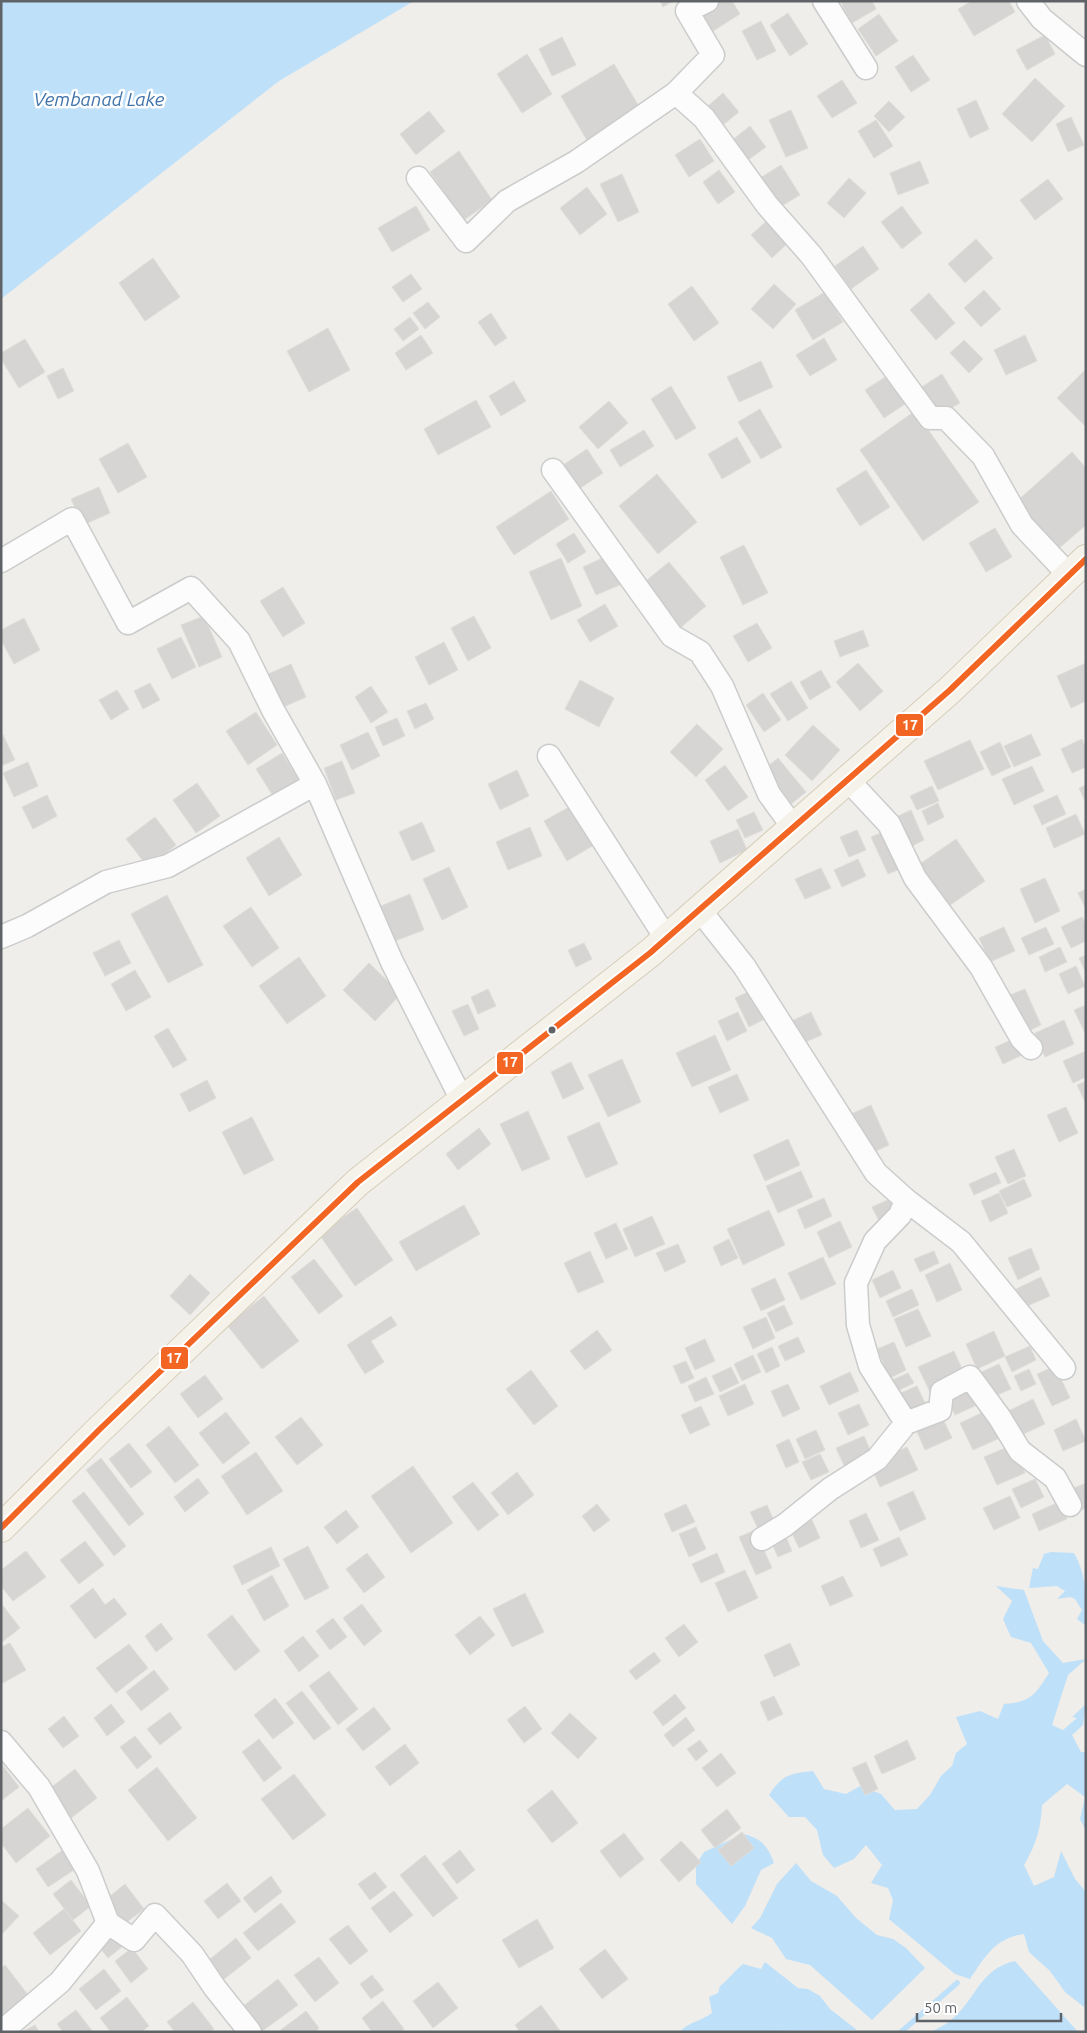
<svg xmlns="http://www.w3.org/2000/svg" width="1087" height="2033" viewBox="0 0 1087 2033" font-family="Ubuntu,sans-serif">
<rect width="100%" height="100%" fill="#efeeea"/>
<!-- water -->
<path fill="#bfe0f9" d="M1 1H414L279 81 1 299Z
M1051 1552 1074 1553C1087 1575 1086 1599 1086 1626L1077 1619 1082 1610 1075 1599 1070 1597 1057 1599 1065 1591 1057 1586 1029 1588 1033 1568 1038 1569 1044 1554Z
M996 1586 1024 1590 1043 1641 1063 1663 1086 1659 1068 1675 1052 1725 1063 1730 1077 1718 1072 1717 1086 1704 1083 1725 1072 1735 1081 1752H1086V1831L1080 1819 1085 1797 1067 1784 1042 1805C1041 1828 1036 1845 1024 1865L1034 1886 1054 1877 1061 1851 1075 1879 1086 1892V2005L1084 2007 1065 1992 1050 1971 1029 1952 1024 1934C995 1938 985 1957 970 1979L955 1974 889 1919 893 1900 888 1888 871 1883 882 1865 866 1845 854 1859 834 1868 823 1855 817 1830 805 1817H789L769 1795C783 1774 789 1774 813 1771L824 1789 846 1794 860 1786 881 1794 895 1810 917 1809 930 1795 941 1776 952 1766 956 1753 967 1744 956 1717 980 1711 998 1719 1004 1704C1031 1702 1035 1695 1049 1673L1031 1643 1011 1637 1003 1619 1012 1601Z
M743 1834C761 1838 768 1846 774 1863L761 1870 745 1906 732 1924 696 1884V1865L704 1852Z
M796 1863 811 1881 837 1896 856 1918 877 1935 893 1939 906 1948 925 1968 872 2020 810 1965 786 1959 772 1938 751 1928 760 1918 777 1884Z
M1015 1961 1078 2032H931C938 2028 946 2025 951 2020 976 2000 979 1969 1015 1961Z
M765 1962 798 1988 808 1989 820 1996 830 2009 857 2030 679 2032C689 2022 701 2021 712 2013L709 1997 718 1993 720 1986C729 1979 734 1971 743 1964L761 1969Z"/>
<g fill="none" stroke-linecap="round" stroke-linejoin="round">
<!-- stream -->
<path stroke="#bfe0f9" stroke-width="5.5" d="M901 2032 957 1983"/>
</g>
<!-- building -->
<path fill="#d6d5d3" stroke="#deddd9" d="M660 1H673L663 7Z
M718 1H732L740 14 710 33 697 14Z
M840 1H872L876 9 852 23Z
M972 1H1009L1015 12 974 36 958 9Z
M788 13 808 44 790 56 770 25Z
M879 14 898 41 876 56 858 29Z
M761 21 776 51 757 60 742 31Z
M1045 35 1055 54 1027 70 1016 50Z
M562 37 576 65 552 76 539 49Z
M527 54 552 94 522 113 497 74Z
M913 55 930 80 911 92 895 67Z
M614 64 641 110 588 142 561 96Z
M1035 78 1065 106 1032 142 1002 114Z
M842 80 857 103 832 118 817 96Z
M723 93 739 112 724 124 708 106Z
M976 100 989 129 970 138 957 109Z
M889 101 905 117 889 132 874 116Z
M791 110 808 148 786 157 769 120Z
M429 111 445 131 416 155 400 134Z
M1071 117 1084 145 1068 152 1056 124Z
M876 120 893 146 874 158 858 131Z
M750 126 766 147 741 165 726 145Z
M700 139 714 161 689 177 675 155Z
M459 151 492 200 464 220 430 172Z
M920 161 929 183 898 195 890 173Z
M781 165 800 195 778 208 760 178Z
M719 170 735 192 718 204 703 182Z
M622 174 639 212 618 222 600 184Z
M849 178 866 193 844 218 827 203Z
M1048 179 1063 199 1035 220 1020 200Z
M587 187 607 214 580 235 560 208Z
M416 206 430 230 392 252 378 228Z
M902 206 922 233 902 249 881 222Z
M770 218 791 240 772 258 751 235Z
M976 239 993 258 965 283 948 264Z
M863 246 879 269 851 289 835 266Z
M153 258 180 297 145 321 119 283Z
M411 274 422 289 403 302 392 287Z
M774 284 796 304 773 329 751 309Z
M692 286 719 323 694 341 668 304Z
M984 290 1001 309 981 327 964 308Z
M825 292 843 322 813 340 795 310Z
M929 293 955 323 936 340 910 310Z
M428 302 440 317 425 329 413 313Z
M491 313 507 338 495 346 478 322Z
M410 317 419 329 403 341 394 329Z
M328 328 350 370 309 392 287 351Z
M421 335 433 353 406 370 395 353Z
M1025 335 1037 361 1006 375 994 350Z
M824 338 837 360 810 376 796 355Z
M25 339 45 372 19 388 1 359V353Z
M964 340 983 359 969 373 950 353Z
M761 361 773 387 739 402 727 377Z
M63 368 74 391 58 399 47 376Z
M1085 370 1086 371V427L1057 398Z
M890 374 908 402 884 418 865 390Z
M942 374 960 403 938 416 920 388Z
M514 381 526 401 501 416 489 396Z
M671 386 696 428 676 440 651 399Z
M476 400 491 427 438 455 424 429Z
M609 401 628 423 598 449 579 427Z
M760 409 782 447 761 459 738 422Z
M915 411 979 502 923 541 860 450Z
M644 430 654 446 620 467 610 450Z
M737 437 751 462 722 479 708 454Z
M128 443 147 477 118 493 99 459Z
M587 449 603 473 579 489 563 465Z
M1072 452 1086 468V525L1058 549 1016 502Z
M866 470 890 507 860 526 836 489Z
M657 474 697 522 658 554 619 506Z
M99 487 110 513 83 525 71 499Z
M551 491 569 519 514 555 496 527Z
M995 528 1012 557 986 572 969 543Z
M574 533 586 552 568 563 556 544Z
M744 545 768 593 743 605 720 557Z
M609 555 622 584 596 595 583 567Z
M561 558 582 606 551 620 529 572Z
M669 562 706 606 679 629 642 584Z
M283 587 305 623 283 637 260 601Z
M605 604 618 626 590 642 577 620Z
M204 616 222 657 199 667 181 625Z
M474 616 491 648 468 661 451 628Z
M24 618 40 650 14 664 1 640V630Z
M757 623 772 648 748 662 733 636Z
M863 630 869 646 840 657 834 641Z
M181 637 196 667 172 679 157 649Z
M444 642 458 670 429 685 415 657Z
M858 663 883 691 860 711 836 682Z
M1086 663V701L1071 708 1057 676Z
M291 664 306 697 281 708 266 675Z
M821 670 831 687 810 700 800 682Z
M580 680 614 698 599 727 565 709Z
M791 681 808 708 788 721 770 694Z
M150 683 160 700 143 709 134 691Z
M371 686 388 712 371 723 355 697Z
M117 690 129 709 111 720 99 700Z
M763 693 781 720 764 732 746 705Z
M426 703 434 719 415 729 407 711Z
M256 712 277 745 248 765 226 731Z
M397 718 405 736 383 746 375 727Z
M697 724 723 749 696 777 670 752Z
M813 725 840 750 812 781 785 755Z
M368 732 380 756 352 770 340 745Z
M1031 734 1041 755 1014 767 1004 746Z
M3 735 15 760 1 766V736Z
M1082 739 1086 749V767L1072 773 1061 749Z
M970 740 984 769 938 790 924 761Z
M1000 742 1011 767 992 776 980 752Z
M282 753 301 783 275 799 256 769Z
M778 758 806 792 790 805 762 771Z
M342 761 355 793 336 800 324 768Z
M28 762 38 786 14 797 3 773Z
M725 765 748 797 728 811 705 780Z
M1032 766 1044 791 1014 805 1002 779Z
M517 770 529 796 500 810 488 784Z
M197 783 220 816 196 833 173 800Z
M1086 785V803L1079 788Z
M932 786 939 801 917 810 910 796Z
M47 795 57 816 33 829 22 807Z
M1057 795 1066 814 1042 825 1033 806Z
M938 803 944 817 928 825 922 811Z
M571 806 594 845 567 861 544 821Z
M911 810 924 840 906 849 892 819Z
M754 812 763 830 745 838 736 820Z
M1076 814 1085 834 1054 848 1046 828Z
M155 817 176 845 148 867 126 839Z
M422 822 435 851 412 861 399 832Z
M530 827 542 856 508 870 496 842Z
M738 829 747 850 720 863 710 841Z
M857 830 866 850 849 857 840 837Z
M888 830 905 867 888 874 871 837Z
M279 837 302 875 269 896 246 858Z
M956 839 985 881 943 910 914 868Z
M858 859 866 876 842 887 834 870Z
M449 867 468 907 442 920 423 879Z
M821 868 831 888 805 899 795 879Z
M1045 878 1060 911 1035 923 1020 889Z
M1086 889V909L1078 893Z
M410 894 424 930 395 941 381 906Z
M167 895 203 965 168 983 131 914Z
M251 907 279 948 252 967 223 926Z
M1082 917 1086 924V941L1071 948 1061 927Z
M1004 927 1015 951 990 962 979 938Z
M1046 927 1054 944 1029 955 1021 938Z
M119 940 131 963 105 976 93 953Z
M584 943 592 959 576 967 568 950Z
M1060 947 1067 962 1045 972 1039 957Z
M1086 955V973L1079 958Z
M299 957 326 996 287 1024 259 986Z
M369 963 401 994 375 1021 343 990Z
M1076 966 1085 986 1068 994 1059 974Z
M135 970 151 997 126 1011 111 984Z
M488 989 496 1006 478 1014 471 997Z
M754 989 767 1018 749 1027 735 998Z
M1025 989 1041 1025 1022 1034 1005 997Z
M468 1004 479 1029 464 1036 452 1011Z
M1086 1005V1033H1085L1074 1010Z
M738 1012 747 1031 727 1041 718 1021Z
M811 1012 822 1035 798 1045 787 1023Z
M1064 1020 1074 1044 1045 1057 1035 1033Z
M168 1028 187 1060 173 1068 154 1036Z
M715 1035 731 1070 692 1087 676 1053Z
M1014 1039 1022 1055 1003 1064 995 1047Z
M1086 1051V1077L1073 1083 1063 1061Z
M622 1059 641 1102 608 1117 588 1075Z
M571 1062 584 1089 563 1099 551 1072Z
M737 1074 749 1100 720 1113 708 1087Z
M207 1080 216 1098 189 1112 180 1094Z
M1086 1081V1104L1077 1085Z
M871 1105 889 1145 867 1155 849 1115Z
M1066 1107 1078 1133 1059 1142 1047 1115Z
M528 1111 550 1159 522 1171 500 1124Z
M252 1117 274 1160 244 1175 222 1132Z
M599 1122 618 1164 586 1178 567 1137Z
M479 1128 491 1144 458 1170 446 1154Z
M788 1139 800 1165 765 1181 753 1155Z
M1014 1149 1026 1176 1008 1184 995 1157Z
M801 1171 813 1197 778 1213 766 1186Z
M996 1172 1001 1183 974 1195 969 1184Z
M1024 1179 1032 1196 1007 1207 999 1191Z
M999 1193 1008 1213 990 1222 981 1201Z
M824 1198 832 1216 805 1229 797 1210Z
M890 1199 897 1215 880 1223 872 1207Z
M464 1205 480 1234 416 1271 399 1242Z
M357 1208 393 1260 355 1286 319 1234Z
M769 1210 785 1245 743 1265 727 1229Z
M652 1216 665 1244 635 1257 623 1229Z
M840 1221 852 1247 829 1258 817 1232Z
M616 1223 628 1249 606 1259 594 1233Z
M729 1239 738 1258 721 1266 713 1247Z
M678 1244 686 1262 665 1272 656 1253Z
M1031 1248 1040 1269 1018 1280 1008 1258Z
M590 1251 604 1282 578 1293 564 1263Z
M934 1251 939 1263 920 1272 914 1259Z
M823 1257 836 1284 801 1300 788 1273Z
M314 1259 343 1296 319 1314 291 1277Z
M950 1263 962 1290 937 1302 925 1275Z
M893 1270 901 1288 880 1298 872 1280Z
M190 1274 210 1293 190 1315 170 1296Z
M1041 1277 1050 1296 1025 1307 1016 1289Z
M775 1278 785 1300 761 1311 751 1289Z
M912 1289 919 1305 893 1317 886 1301Z
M264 1296 299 1341 262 1369 227 1325Z
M784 1305 793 1324 776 1332 767 1313Z
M918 1309 931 1336 906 1347 894 1319Z
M391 1316 397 1325 371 1341 384 1362 365 1374 347 1345Z
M766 1317 775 1338 753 1349 743 1327Z
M597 1330 612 1350 585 1370 570 1351Z
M994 1331 1005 1356 977 1369 966 1344Z
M798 1337 805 1352 785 1361 778 1346Z
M705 1339 715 1361 695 1370 685 1348Z
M894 1342 906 1370 890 1378 877 1349Z
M1030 1346 1036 1360 1012 1372 1005 1357Z
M772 1347 780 1366 766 1373 757 1354Z
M954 1351 966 1378 931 1394 918 1367Z
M753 1355 761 1372 742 1381 734 1364Z
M686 1361 694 1378 681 1384 673 1366Z
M999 1364 1011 1389 986 1400 975 1375Z
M1055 1366 1070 1398 1052 1406 1037 1374Z
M731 1367 739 1383 720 1392 712 1376Z
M1029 1369 1036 1384 1021 1391 1014 1376Z
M531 1370 558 1406 534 1425 506 1389Z
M850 1372 859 1391 829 1405 820 1386Z
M908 1373 914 1383 897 1391 892 1380Z
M205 1375 223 1399 198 1418 180 1394Z
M706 1377 714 1394 695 1402 688 1386Z
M969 1381 979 1404 955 1415 944 1392Z
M745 1384 754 1404 728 1416 719 1396Z
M788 1384 800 1409 783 1417 771 1391Z
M917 1386 927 1407 904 1418 894 1396Z
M1033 1399 1045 1424 1013 1439 1002 1414Z
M859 1404 869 1425 848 1435 838 1413Z
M701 1406 710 1425 690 1434 681 1415Z
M990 1409 1002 1437 973 1450 960 1423Z
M226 1412 250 1443 223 1464 199 1433Z
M941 1415 952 1438 925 1450 915 1427Z
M301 1417 323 1445 297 1465 275 1437Z
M1076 1419 1086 1441 1063 1451 1054 1430Z
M169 1426 199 1465 175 1483 146 1445Z
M816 1430 825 1450 805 1459 796 1439Z
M864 1436 874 1459 847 1472 836 1448Z
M789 1439 799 1462 786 1468 776 1445Z
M129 1443 152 1472 131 1488 109 1459Z
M1012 1445 1025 1473 997 1485 984 1457Z
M907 1447 918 1470 880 1487 870 1464Z
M256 1452 283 1491 247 1515 221 1476Z
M820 1454 829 1472 811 1480 802 1462Z
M101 1458 144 1514 129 1526 86 1470Z
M413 1466 453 1523 411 1553 371 1496Z
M517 1472 534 1495 508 1515 491 1493Z
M198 1478 209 1493 185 1512 174 1497Z
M1035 1479 1044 1497 1021 1508 1012 1489Z
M473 1482 499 1515 478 1531 452 1497Z
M1086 1483V1508L1076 1512 1067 1491Z
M913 1491 926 1519 900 1531 887 1503Z
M84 1492 126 1546 114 1556 72 1501Z
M1010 1496 1020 1518 994 1530 983 1508Z
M1059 1502 1067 1519 1039 1531 1032 1514Z
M597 1504 610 1520 594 1532 582 1516Z
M686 1504 695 1522 672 1532 664 1514Z
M767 1505 775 1523 759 1531 750 1512Z
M346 1510 359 1527 337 1544 324 1527Z
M866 1513 879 1540 861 1548 849 1521Z
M812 1520 820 1538 799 1548 790 1529Z
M696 1527 706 1549 689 1557 679 1534Z
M755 1530 772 1568 756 1575 739 1537Z
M783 1530 792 1551 778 1557 769 1537Z
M899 1537 908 1555 881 1567 873 1549Z
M85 1541 104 1565 79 1584 60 1560Z
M308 1546 329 1588 305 1600 283 1559Z
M271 1547 280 1566 242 1585 233 1566Z
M26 1551 46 1577 13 1601 1 1586V1570Z
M367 1553 385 1577 364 1593 346 1569Z
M717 1553 725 1572 701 1583 692 1564Z
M745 1570 758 1598 728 1612 715 1583Z
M272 1575 289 1606 264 1621 247 1590Z
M843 1576 853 1596 830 1606 821 1586Z
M93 1588 105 1605 114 1598 127 1614 95 1639 70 1606Z
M525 1593 544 1632 512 1647 493 1609Z
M1 1603 20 1628 1 1643Z
M362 1604 382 1631 364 1646 343 1618Z
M232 1615 260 1651 235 1671 207 1635Z
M480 1616 495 1635 470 1655 455 1635Z
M333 1618 347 1637 330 1650 316 1631Z
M161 1623 173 1639 156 1652 145 1636Z
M684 1624 698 1642 679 1657 665 1638Z
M303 1636 319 1656 299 1672 284 1651Z
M10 1643 26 1670 1 1684V1647Z
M790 1643 800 1665 774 1677 764 1655Z
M129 1644 148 1668 116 1693 96 1668Z
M654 1652 661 1661 636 1680 629 1671Z
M154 1670 169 1689 141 1711 126 1692Z
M329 1671 358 1709 338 1725 309 1686Z
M302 1691 331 1728 314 1740 286 1703Z
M675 1694 686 1708 663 1726 653 1712Z
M774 1696 783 1714 768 1721 760 1702Z
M275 1698 294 1723 273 1739 254 1715Z
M111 1704 125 1722 107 1736 94 1718Z
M525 1706 542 1729 524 1743 507 1720Z
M374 1707 391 1729 363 1751 346 1729Z
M170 1712 182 1728 160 1745 147 1729Z
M570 1713 597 1738 578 1759 551 1733Z
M64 1716 79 1736 63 1748 48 1729Z
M686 1717 695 1730 673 1747 664 1735Z
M135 1736 152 1757 137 1769 120 1747Z
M259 1739 282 1768 264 1782 242 1752Z
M700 1740 708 1751 696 1761 687 1749Z
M907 1740 916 1759 882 1774 874 1756Z
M405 1744 419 1763 390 1786 375 1767Z
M721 1753 736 1773 717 1787 702 1768Z
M866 1762 878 1789 865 1795 852 1768Z
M1 1763 19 1787 1 1801Z
M157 1767 197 1818 168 1841 128 1790Z
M75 1769 97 1798 71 1818 49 1789Z
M294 1774 326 1815 293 1840 261 1799Z
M552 1790 578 1823 552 1843 527 1810Z
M28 1808 50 1836 16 1863 1 1843V1829Z
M727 1809 741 1828 715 1848 701 1830Z
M742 1832 754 1848 731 1866 718 1850Z
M624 1833 644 1859 620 1878 600 1851Z
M681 1841 701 1862 679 1882 660 1860Z
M64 1849 77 1868 48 1887 36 1869Z
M460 1850 475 1870 457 1884 442 1864Z
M425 1855 458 1898 433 1917 400 1875Z
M375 1872 387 1887 370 1900 358 1884Z
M271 1876 282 1892 255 1913 243 1898Z
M71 1880 91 1906 73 1920 53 1894Z
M227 1883 241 1901 218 1919 204 1901Z
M125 1884 144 1909 123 1925 104 1901Z
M394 1891 413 1915 390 1933 371 1908Z
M1 1900 19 1916 1 1935Z
M281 1903 296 1922 258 1951 243 1933Z
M64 1909 81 1931 50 1955 33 1933Z
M537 1919 554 1948 519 1968 502 1940Z
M348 1925 368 1951 350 1965 329 1939Z
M115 1936 123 1946 108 1958 100 1948Z
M236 1938 251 1958 219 1983 204 1964Z
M132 1948 148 1969 131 1983 115 1961Z
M605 1949 628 1979 602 1999 579 1969Z
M319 1957 339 1983 315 2002 294 1975Z
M5 1965 32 2000 1 2024V1968Z
M104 1969 121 1991 96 2010 79 1989Z
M372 1975 384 1990 371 1999 360 1984Z
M278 1979 298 2005 261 2032 242 2007Z
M438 1982 458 2008 433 2028 413 2001Z
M127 1997 149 2026 141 2032H111L100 2018Z
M383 2001 404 2029 400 2032H372L362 2018Z
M193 2002 214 2029 210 2032H175L167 2022Z
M541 2005 561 2032H520L515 2025Z
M76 2010 93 2032H63L57 2024Z
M306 2011 319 2028 315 2032H278Z
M35 2025 39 2032H22Z"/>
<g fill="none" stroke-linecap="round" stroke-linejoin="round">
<defs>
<path id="minor" d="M707 1 687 11 713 55 676 93 704 118 767 205 811 255 930 418H946L983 456 1022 525 1069 575
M824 1 866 68
M1028 1 1042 19 1086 55
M418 178 466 241 507 201 576 162 676 93
M553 470 672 636 700 652 722 686 769 794 793 827
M1 561 72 519 128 623 191 588 239 641 273 710 315 784
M549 756 666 938
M847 779 889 824 915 878 981 967 1022 1039 1031 1048
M699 909 744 966 876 1173 906 1200 900 1215 875 1241 856 1283 858 1325 870 1366 906 1423 877 1459 830 1489 785 1525 762 1539
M1 937 27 926 106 882 168 866 315 784 392 962 462 1100
M906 1200 961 1242 1064 1368
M906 1423 940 1410 942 1392 970 1377 1000 1418 1020 1451 1055 1478 1070 1505
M1 1742 39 1787 88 1871 108 1923 60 1982 1 2032
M108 1923 134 1940 155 1915 192 1954 215 1988 250 2032"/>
<path id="major" d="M1 1528 100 1429 358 1182 650 953 950 690 1086 559"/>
</defs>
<!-- minor casing -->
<use href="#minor" stroke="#cbcccc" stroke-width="25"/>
<!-- major casing -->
<use href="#major" stroke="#d7ceb8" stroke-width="30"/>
<!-- minor -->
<use href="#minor" stroke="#fdfcfc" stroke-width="22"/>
<!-- major -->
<use href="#major" stroke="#f4f2e9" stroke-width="28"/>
<defs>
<path id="bus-1" d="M1 1528 100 1429 358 1182 650 953 950 690 1086 559"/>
</defs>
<!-- bus-1 casing -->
<use href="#bus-1" stroke="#fff" stroke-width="10"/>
<!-- bus-1 -->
<use href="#bus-1" stroke="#f26522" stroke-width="6"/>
</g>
<!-- markers -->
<circle fill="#5f6368" stroke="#fff" stroke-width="2" cx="552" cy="1030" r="4.5"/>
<g text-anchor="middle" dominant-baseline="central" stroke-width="5" stroke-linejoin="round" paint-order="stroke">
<!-- water labels -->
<g font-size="19" font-style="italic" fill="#4174aa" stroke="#fff">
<text x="99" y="99">Vembanad Lake</text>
</g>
</g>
<g stroke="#fff" stroke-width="2">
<rect x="895" y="713" width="29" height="24" rx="5" fill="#f26522"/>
<rect x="496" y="1051" width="28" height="24" rx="5" fill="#f26522"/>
<rect x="160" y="1346" width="29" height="24" rx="5" fill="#f26522"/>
</g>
<g font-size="14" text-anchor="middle" font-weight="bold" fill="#fff">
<text x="910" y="730">17</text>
<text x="510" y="1067">17</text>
<text x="174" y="1363">17</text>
</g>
<!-- border -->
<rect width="1087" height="2033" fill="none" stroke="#5f6368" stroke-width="5"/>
<!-- scale -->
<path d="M917 2013v8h144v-8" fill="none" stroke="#5f6368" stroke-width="2.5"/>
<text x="924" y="2013" font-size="15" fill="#5f6368" stroke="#ffffff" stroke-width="4" paint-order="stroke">50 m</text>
</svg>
